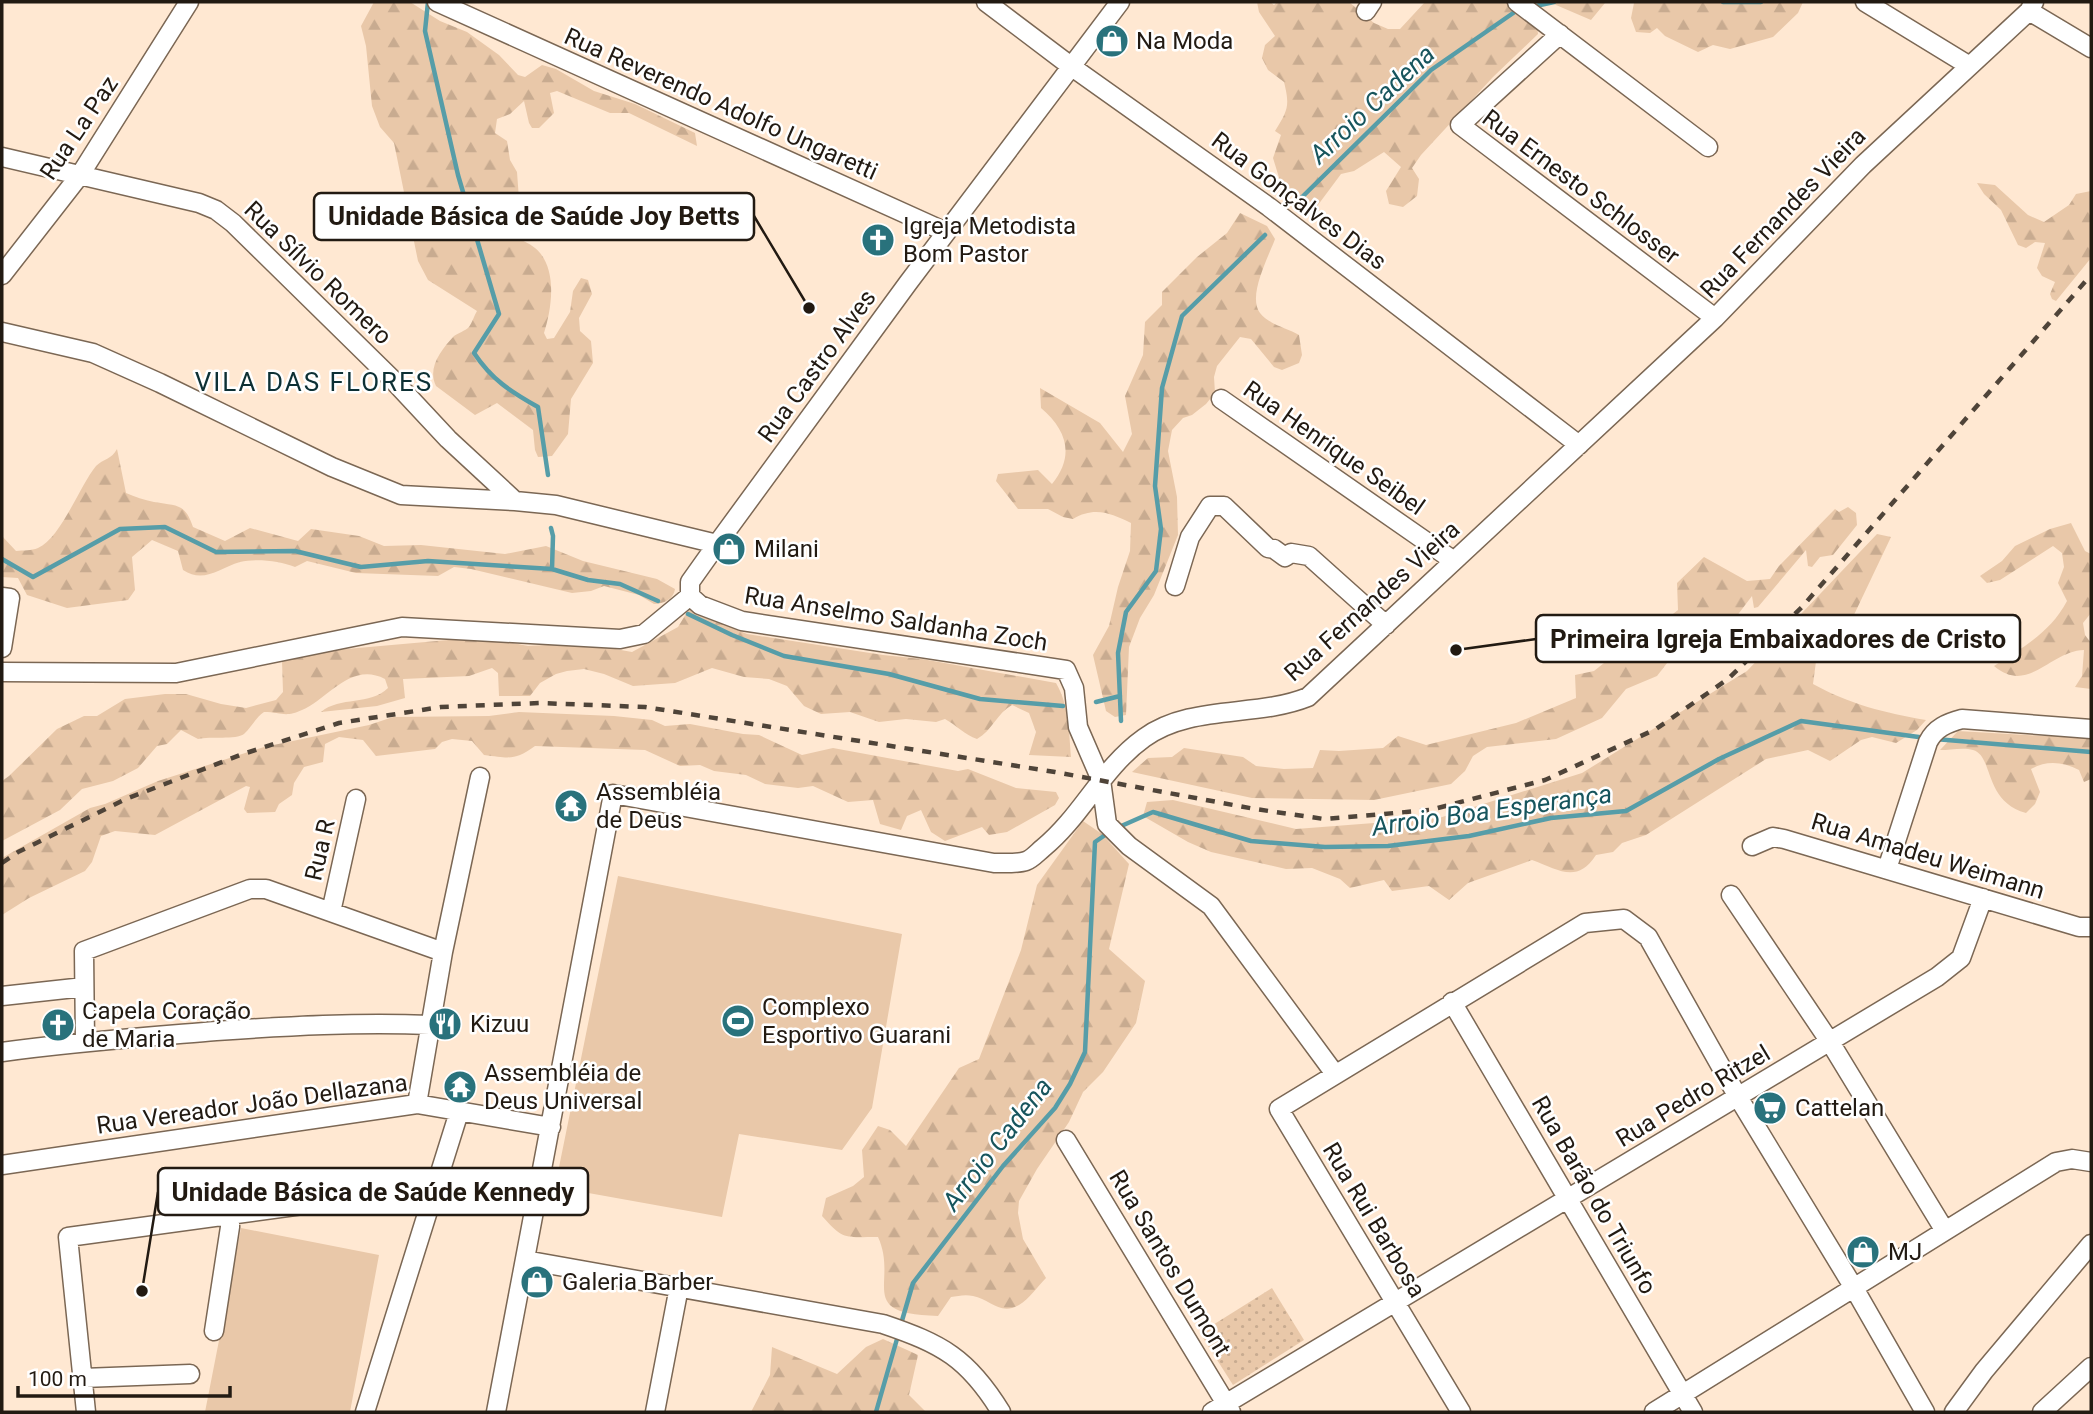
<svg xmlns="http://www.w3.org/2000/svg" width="2093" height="1414" viewBox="0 0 2093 1414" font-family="Roboto,sans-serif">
<defs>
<pattern id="grass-dots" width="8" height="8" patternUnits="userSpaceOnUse" patternTransform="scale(1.75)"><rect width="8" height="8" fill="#e9c8a9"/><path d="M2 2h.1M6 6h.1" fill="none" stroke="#c8ab90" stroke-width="1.8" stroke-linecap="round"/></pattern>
<pattern id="forest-firs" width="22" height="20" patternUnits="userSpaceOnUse" patternTransform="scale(1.75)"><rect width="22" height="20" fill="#e9c8a9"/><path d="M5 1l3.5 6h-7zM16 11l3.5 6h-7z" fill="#c8ab90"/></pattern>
</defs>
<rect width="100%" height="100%" fill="#ffe8d2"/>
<!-- grass -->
<path fill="url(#grass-dots)" d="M1272 1288 1304 1340 1233 1385 1200 1333Z"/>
<!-- forest -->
<path fill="url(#forest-firs)" d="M374 2H410L440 21 467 32 499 55 518 75 525 77 542 65 556 69 594 91 635 104 695 133 697 146 629 113H610L557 91 550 93 554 113 539 128H532L529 123 524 101 510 114 497 119 495 133 507 141 510 160 517 172 519 199 512 209 515 237C521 240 529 243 535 248 558 267 552 308 544 333L547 339 554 338 570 312 573 291 581 278 588 280 592 294 579 318 580 331 591 341 593 363 571 399 568 434 552 456 538 457 535 450 533 430 497 403 475 415 436 386C427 368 441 350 454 336 458 333 465 331 469 327 472 323 474 316 477 311L428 280 418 261 394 143 380 127 372 106 366 46 361 26Z
M1257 2H1270L1274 5 1277 2H1349L1374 23 1388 29H1400L1425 2H1509L1537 25 1538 34 1493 77 1421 155 1412 168 1419 179 1417 196 1403 207 1389 204 1386 191 1401 167 1384 152 1354 171 1341 174 1315 209 1281 184 1273 158 1281 135 1275 131C1288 110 1290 106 1284 82L1268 70 1262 58 1265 45 1275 36 1259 12Z
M1549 2H1609L1605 3 1591 20Z
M1632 2H1803L1798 13 1773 37 1730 49 1713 45 1698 52 1665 36 1657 28 1650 33 1636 32 1631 18 1634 3Z
M1977 183 1995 185 2028 215 2044 222 2069 205 2076 194 2091 191V258L2056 301 2052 299 2050 294 2055 282 2042 276 2037 268 2045 243 2035 242 2026 248 2018 245 2001 210 1984 194Z
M1240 213 1267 226 1275 239C1269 256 1247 296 1260 313 1268 324 1287 328 1299 335L1302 355 1299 363 1282 370 1274 367 1251 339 1240 337 1217 366 1214 377 1215 393 1206 404 1192 415 1183 418 1172 430 1168 451 1177 497 1178 535 1154 595 1140 618 1129 647 1126 715 1115 717 1106 711 1093 655 1109 626 1118 587 1130 551 1131 523C1111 513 1094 506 1073 519L1063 517 1048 509H1018L996 481 998 474 1038 470 1052 484C1075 456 1067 430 1041 408L1040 388 1100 423 1123 452 1132 434 1125 396 1143 355 1145 322 1162 305V292L1197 257 1227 233Z
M117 449 126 493C135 497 144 500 154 502 177 506 185 503 193 527L225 541 250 528 298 541 311 529 359 536 384 546 421 545 505 554 546 546 583 561 657 579 675 589C674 599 663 604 654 604L639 595 604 586 591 591 572 593 471 569 454 567 438 576 356 573 307 561 295 567C280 561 256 558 240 562 219 568 204 584 183 570L178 551 152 540 132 557 135 590 128 600 67 608 27 595 18 578 2 577V536L16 551C24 550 31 551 38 548 61 538 80 485 96 466 103 459 112 459 117 449Z
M1848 507 1856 513 1857 525 1833 555 1820 557 1812 567 1808 566 1806 550 1758 607 1754 608 1752 596 1733 621 1725 618 1717 622V635L1707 646 1671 658 1657 676 1626 689 1602 718 1556 739 1487 747 1473 756 1465 771 1451 784 1374 800 1252 798 1132 772 1148 758 1172 757 1184 748 1243 757 1256 766 1284 769 1313 768 1320 750 1339 751 1383 748 1398 736 1426 745 1516 723 1576 698 1575 675 1594 671 1629 643H1637V652H1645L1654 629 1678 610 1677 583 1704 557 1747 581 1770 579 1779 566 1835 509 1839 512Z
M2071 523 2085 551 2091 554V613L2083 623 2085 635 2091 643V689L2075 687 2082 676 2084 650C2050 651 2028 695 1994 666 2023 647 2050 633 2067 601L2058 583 2064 567 2062 553 2053 546 2000 580 1987 583 1980 576 2002 561 2015 546 2050 529Z
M1877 534 1891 537 1852 619 1838 634 1821 641 1817 654 1813 684C1849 704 1885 713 1926 720L1917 730 1896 743 1872 737 1861 740 1830 761 1808 750 1766 759 1646 835 1622 843 1613 852 1596 855C1577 884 1559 870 1532 860L1468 883 1449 900 1429 886 1392 891 1384 880 1350 888 1340 879 1312 868 1286 869 1211 852 1188 842 1143 816 1147 802 1173 800 1296 829 1439 818 1582 773 1747 671Z
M689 609 747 634 883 655 922 659 1056 683C1069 705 1069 732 1071 757L1029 755 1036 732 1029 713 1012 705C997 713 992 731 977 739 965 735 956 725 945 719L936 722 906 719 879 722 850 712 821 714 804 706 787 686 769 679 744 677 712 668 675 683 633 686 604 674 584 669 567 671 556 674 540 683 530 696H499L498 673 492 668 469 676 403 679 405 698 377 706 321 712C340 696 370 706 388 688L385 679C351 661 328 699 302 710 285 718 281 712 264 712 255 718 252 727 244 734 236 740 210 736 198 739L181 730 167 744 157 746 138 768 113 781 82 789 60 810 2 841V781L9 776 57 729 84 716H97L125 699 165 694H186L221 704 246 708 276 700 283 692 282 661 290 654 482 637 528 646 582 643 632 652 678 627Z
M519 712 614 716 652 720 665 726 690 724 743 734 759 735 802 755 833 748 958 771 968 769 1016 788 1056 792 1059 798 1055 805 1007 832 989 835 982 827 945 841 931 832 921 810 907 816 901 830 880 824 873 800 848 802 813 786 798 788 765 784 746 775 714 771 700 765 680 766 645 750 535 746C514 761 510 758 484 755L472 741 452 739 442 742 435 749 376 756 363 740 339 737 325 744 323 762 304 767 294 783 292 795 279 804 275 812 247 813 244 809 250 787 246 786 155 835 115 831 101 836 92 862 85 871 29 898 2 915V858L90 808 105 804 158 781 264 747 369 725 393 717 489 716Z
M1958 731 2042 736H2091V779L2084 782 2079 770C2063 762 2047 760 2031 769L2040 792 2035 804 2026 813C1983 801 1994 756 1973 750 1964 747 1950 750 1940 750Z
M1083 821 1102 834 1129 864 1109 949 1145 981 1136 1023 1103 1072 1083 1092 1069 1122 1037 1169 1019 1201 1018 1213 1023 1239 1046 1278C1038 1286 1029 1299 1019 1305 1000 1316 990 1299 973 1296 965 1294 958 1296 951 1297L938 1316C854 1314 899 1283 878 1237 845 1237 844 1241 822 1216L826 1198 853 1186 864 1177 862 1150 878 1126 890 1130 906 1146 959 1068 979 1059 1021 950 1037 885Z
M883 1339 918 1355 909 1395 926 1412H751L770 1375 772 1347 837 1374 866 1347Z"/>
<!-- garden -->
<path fill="#e9c8a9" d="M618 876 902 934 872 1108 842 1150 739 1134 722 1217 555 1187Z
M241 1228 379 1255 350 1412H205Z"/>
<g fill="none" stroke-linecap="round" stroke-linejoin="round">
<!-- stream -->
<path stroke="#569da8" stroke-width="4.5" d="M428 2 425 31 458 175 499 314 474 353C492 380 510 391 538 407L548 475
M1723 2H1761
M1531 7 1554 2
M1295 204 1431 70 1519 9
M551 528 553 536 552 569
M2 559 33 577 120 529 165 527 216 552 295 551 361 567 428 561 552 569 588 580 620 584 658 601
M688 614 732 635 784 656 889 674 980 699 1063 706
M1096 702 1120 696
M1121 721 1118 653 1126 612 1156 571 1161 529 1155 486 1162 388 1182 316 1265 235
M1935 739 2091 752
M1119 827 1153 812 1251 841 1325 847 1388 846 1469 836 1551 818 1626 811 1719 759 1801 721 1926 738
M901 1324 913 1283 1003 1166 1055 1108 1070 1084 1085 1052 1095 842 1108 833
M876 1412 899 1332"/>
<defs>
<path id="minor" d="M437 2 946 232
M986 2 1072 67 1269 207 1579 445
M1517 2 1708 147
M1865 2 1968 65
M1366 11 1372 2
M2029 11 2091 48
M1560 34 1460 125 1715 318
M2 157 199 203 216 210 233 223 392 379 448 439 515 501
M2 275 80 175 189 2
M2 332 93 353 160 383 332 467 401 495 515 501 556 505 717 544
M1221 399 1454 561
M1175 586 1190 537 1210 506H1224L1268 548 1274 549 1285 557 1291 553 1309 556 1386 625
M690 596 700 605 742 621 1066 670 1074 688 1078 727 1101 780 1107 824 1129 846 1211 906 1335 1074
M690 596V582L717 544 908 283 1120 2
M2 597 10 598 2 648
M2 672 176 673 402 627 620 639 644 634 690 596
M1752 846 1773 837 1784 839 2079 927H2091
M1887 869 1928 742C1935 728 1947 723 1962 719L2091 729
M1731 895 1830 1042 1945 1231
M331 912 356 799
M2 996 84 987
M1452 1002 1693 1412
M85 1041 84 951 250 889H266L443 952
M2 1052C73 1042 144 1037 216 1031 288 1026 359 1022 430 1025
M417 1104 443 952 480 777
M1066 1140 1231 1412
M2 1165 417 1104 551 1127
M525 1260 883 1324C942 1344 968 1358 1001 1412
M214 1331 230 1227V1214
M83 1378 190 1374
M86 1412 68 1237 435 1187
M365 1412 459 1112
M496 1412 613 794 994 863C1004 863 1017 864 1026 861 1032 859 1038 852 1043 848 1082 816 1102 768 1144 738 1191 704 1256 718 1308 697L1715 318 1863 165 2029 11 2034 2
M655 1412 679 1287
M1212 1412 1937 977 1961 958 1983 898
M1461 1412 1279 1109 1585 923 1624 919 1648 937 1738 1097 1854 1288 1925 1412
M1654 1412 2056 1162 2072 1159 2091 1162
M1954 1412 1984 1371 2091 1244
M2042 1412 2091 1367"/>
</defs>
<!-- minor casing -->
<use href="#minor" stroke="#7b6754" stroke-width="21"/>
<!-- minor -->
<use href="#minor" stroke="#fff" stroke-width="18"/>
<!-- rail -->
<path stroke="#4f4439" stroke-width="4.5" stroke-dasharray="9 9" stroke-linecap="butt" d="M2 863 18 852 126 799 240 755 339 723 441 707 539 703 645 707 1055 772 1255 809 1324 819 1430 810 1545 780 1656 729 1728 679 1802 607 2091 275"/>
</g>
<!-- icons -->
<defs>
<symbol id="shop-disc" viewBox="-11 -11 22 22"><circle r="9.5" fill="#29727c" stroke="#fff"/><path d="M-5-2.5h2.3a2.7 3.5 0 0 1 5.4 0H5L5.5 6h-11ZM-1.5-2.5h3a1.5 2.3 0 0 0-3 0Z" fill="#fff"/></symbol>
<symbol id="church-disc" viewBox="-11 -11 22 22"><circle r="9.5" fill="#29727c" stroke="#fff"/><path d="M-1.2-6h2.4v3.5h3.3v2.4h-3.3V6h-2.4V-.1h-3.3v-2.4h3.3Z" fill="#fff"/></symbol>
<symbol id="temple-disc" viewBox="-11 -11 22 22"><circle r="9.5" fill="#29727c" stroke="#fff"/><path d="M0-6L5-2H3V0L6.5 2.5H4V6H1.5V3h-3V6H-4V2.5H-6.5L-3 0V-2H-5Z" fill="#fff"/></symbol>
<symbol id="stadium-disc" viewBox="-11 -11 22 22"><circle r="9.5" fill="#29727c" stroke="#fff"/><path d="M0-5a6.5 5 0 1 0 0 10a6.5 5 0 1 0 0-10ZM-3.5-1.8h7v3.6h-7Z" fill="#fff"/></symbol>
<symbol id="restaurant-disc" viewBox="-11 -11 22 22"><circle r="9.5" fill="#29727c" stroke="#fff"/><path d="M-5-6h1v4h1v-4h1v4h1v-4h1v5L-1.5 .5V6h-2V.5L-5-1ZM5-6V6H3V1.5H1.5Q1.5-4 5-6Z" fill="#fff"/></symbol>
<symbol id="supermarket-disc" viewBox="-11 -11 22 22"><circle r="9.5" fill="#29727c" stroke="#fff"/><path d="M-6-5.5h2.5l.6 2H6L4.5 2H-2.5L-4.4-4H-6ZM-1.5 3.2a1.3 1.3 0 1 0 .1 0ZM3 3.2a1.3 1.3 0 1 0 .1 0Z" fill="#fff"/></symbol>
</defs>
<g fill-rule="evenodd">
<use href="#shop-disc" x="1093" y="22" width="38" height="38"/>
<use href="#church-disc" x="859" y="221" width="38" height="38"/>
<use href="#shop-disc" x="710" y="530" width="38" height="38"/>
<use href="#temple-disc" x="552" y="787" width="38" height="38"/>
<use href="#stadium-disc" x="719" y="1002" width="38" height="38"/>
<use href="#restaurant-disc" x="426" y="1005" width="38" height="38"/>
<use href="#church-disc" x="39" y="1006" width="38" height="38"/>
<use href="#temple-disc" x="441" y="1068" width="38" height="38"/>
<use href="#supermarket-disc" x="1751" y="1089" width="38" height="38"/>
<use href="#shop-disc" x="1844" y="1233" width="38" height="38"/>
<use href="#shop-disc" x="518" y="1263" width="38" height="38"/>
</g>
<g text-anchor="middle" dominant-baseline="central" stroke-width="5" stroke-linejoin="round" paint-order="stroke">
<!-- poi labels -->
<g font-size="24" fill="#221a12" stroke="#fff" text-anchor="start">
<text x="1136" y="41">Na Moda</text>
<text x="903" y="226">Igreja Metodista<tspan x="903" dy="28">Bom Pastor</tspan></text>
<text x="754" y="549">Milani</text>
<text x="596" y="792">Assembléia<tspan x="596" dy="28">de Deus</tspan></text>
<text x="762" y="1007">Complexo<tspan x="762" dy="28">Esportivo Guarani</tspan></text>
<text x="82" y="1011">Capela Coração<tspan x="82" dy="28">de Maria</tspan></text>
<text x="470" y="1024">Kizuu</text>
<text x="484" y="1073">Assembléia de<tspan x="484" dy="28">Deus Universal</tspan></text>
<text x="1795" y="1108">Cattelan</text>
<text x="1888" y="1252">MJ</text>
<text x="562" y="1282">Galeria Barber</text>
</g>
<!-- street labels -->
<g font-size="24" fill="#221a12" stroke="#fff">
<text transform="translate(721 104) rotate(24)">Rua Reverendo Adolfo Ungaretti</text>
<text transform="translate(79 128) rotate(-56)">Rua La Paz</text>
<text transform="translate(1581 187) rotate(37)">Rua Ernesto Schlosser</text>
<text transform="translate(1299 201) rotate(37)">Rua Gonçalves Dias</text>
<text transform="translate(1783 213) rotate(-46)">Rua Fernandes Vieira</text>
<text transform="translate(318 273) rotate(44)">Rua Sílvio Romero</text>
<text transform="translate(817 366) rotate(-54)">Rua Castro Alves</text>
<text transform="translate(1334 448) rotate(35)">Rua Henrique Seibel</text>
<text transform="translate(1372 601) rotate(-42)">Rua Fernandes Vieira</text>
<text transform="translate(896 619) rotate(9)">Rua Anselmo Saldanha Zoch</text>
<text transform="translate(320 850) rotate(-77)">Rua R</text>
<text transform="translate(1928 856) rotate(17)">Rua Amadeu Weimann</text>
<text transform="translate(1693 1096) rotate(-31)">Rua Pedro Ritzel</text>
<text transform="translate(252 1104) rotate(-8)">Rua Vereador João Dellazana</text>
<text transform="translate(1594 1195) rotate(60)">Rua Barão do Triunfo</text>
<text transform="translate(1374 1220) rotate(59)">Rua Rui Barbosa</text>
<text transform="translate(1170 1263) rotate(59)">Rua Santos Dumont</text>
</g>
<!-- water labels -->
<g font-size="26" font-style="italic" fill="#17555d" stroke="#fff">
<text transform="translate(1372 104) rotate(-43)">Arroio Cadena</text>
<text transform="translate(1492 810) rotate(-8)">Arroio Boa Esperança</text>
<text transform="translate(997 1144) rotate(-52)">Arroio Cadena</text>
</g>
<!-- neighbourhood labels -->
<g font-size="26" letter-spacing="2" fill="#0d3034" stroke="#fff">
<text x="314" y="382">VILA DAS FLORES</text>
</g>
</g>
<!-- callouts -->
<path fill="none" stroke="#221a12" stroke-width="2.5" d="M809 308L754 216M1456 650L1536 639M142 1291L158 1192"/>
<g fill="#221a12" stroke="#fff" stroke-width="2.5">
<circle cx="809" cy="308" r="7"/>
<circle cx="1456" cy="650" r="7"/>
<circle cx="142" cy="1291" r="7"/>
</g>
<g fill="#fff" stroke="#221a12" stroke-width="2.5">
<rect x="314" y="193" width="440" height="47" rx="7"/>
<rect x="1536" y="615" width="484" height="47" rx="7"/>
<rect x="158" y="1168" width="430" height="47" rx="7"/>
</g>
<g font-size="26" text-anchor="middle" font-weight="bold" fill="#221a12">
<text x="534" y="225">Unidade Básica de Saúde Joy Betts</text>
<text x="1778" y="648">Primeira Igreja Embaixadores de Cristo</text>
<text x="373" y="1201">Unidade Básica de Saúde Kennedy</text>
</g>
<!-- border -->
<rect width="2093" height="1414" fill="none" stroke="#221a12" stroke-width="7"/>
<!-- scale -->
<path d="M18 1386v10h212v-10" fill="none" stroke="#221a12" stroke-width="3.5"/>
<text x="28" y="1386" font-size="21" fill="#221a12" stroke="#ffffff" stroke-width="5" paint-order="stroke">100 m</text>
</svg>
